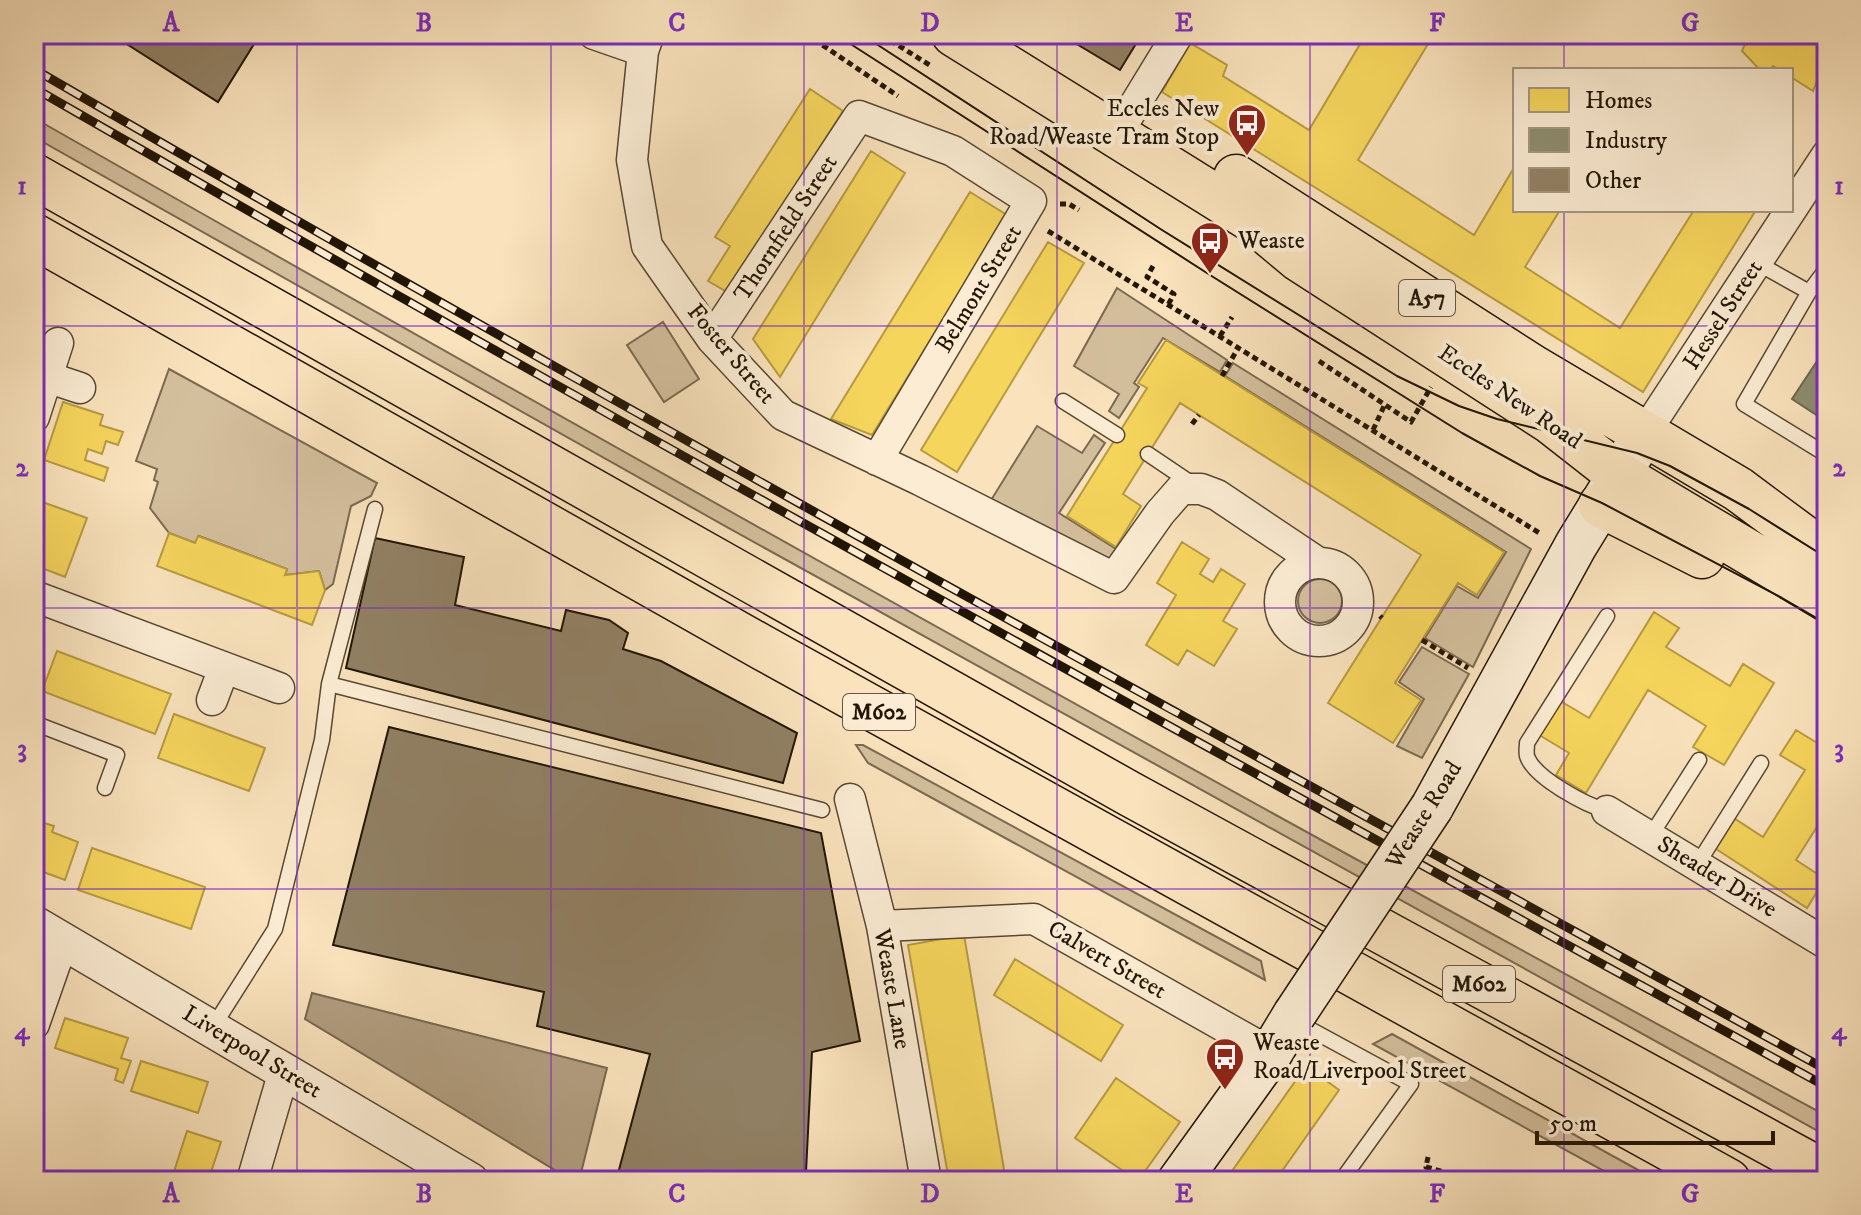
<svg xmlns="http://www.w3.org/2000/svg" width="1861" height="1215" viewBox="0 0 1861 1215" font-family="'IM FELL DW Pica',serif">
<rect width="100%" height="100%" fill="#f9e2bc"/>
<filter id="stains"><feTurbulence type="fractalNoise" baseFrequency=".0025" numOctaves="4"/><feColorMatrix values="0 0 0 0 .2 0 0 0 0 .09 0 0 0 0 .02 0 0 0 .5 -.17"/></filter>
<radialGradient id="worn" r=".72"><stop offset=".6" stop-color="#630" stop-opacity="0"/><stop offset="1" stop-color="#630" stop-opacity=".3"/></radialGradient>
<!-- green -->
<path fill="#d4bf9d" stroke="#7a6a51" stroke-width="2" d="M34 118C628 456 1225 791 1827 1116V1136C1227 806 629 475 34 137Z
M1117 288 1227 360 1220 372 1163 338 1134 383 1139 387 1119 418 1109 411 1119 394 1074 366Z
M663 322 699 379 664 402 627 345Z
M1233 363 1531 549 1473 667 1425 638 1457 586 1478 598 1506 552 1225 376Z
M169 369 377 483 371 496 351 506 333 584 325 590 319 571 285 575 287 569 199 536 195 543 169 533 150 508 158 482 154 480 157 469 136 461Z
M1037 426 1082 453 1094 435 1105 443 1059 513 1116 549 1105 565 988 505Z
M1298 601a22 22 0 1 1 44 0a22 22 0 1 1-44 0Z
M1422 647 1469 674 1422 758 1397 746 1424 699 1399 682Z
M856 745H863L1261 961 1265 980 868 763Z
M1392 1034 1658 1181H1622L1373 1044Z"/>
<!-- water -->
<path fill="#b09c7e" stroke="#77664e" stroke-width="2" d="M312 993 607 1068 579 1181H573L305 1019Z"/>
<!-- homes -->
<path fill="#f6d55c" stroke="#b69b42" stroke-width="2" d="M1366 34H1434L1358 160 1474 235 1515 166V210H1560L1525 267 1620 328 1694 210H1756L1643 392 1162 92 1190 43 1227 65 1223 76 1309 130Z
M1749 34H1827L1821 70 1813 91 1791 77V70H1780L1773 66 1770 70H1760L1742 51Z
M810 89 843 111 727 292 708 281 730 246 715 237Z
M871 151 905 173 780 377 753 339Z
M970 192 1007 215 872 435 831 419Z
M1048 242 1084 263 957 472 921 450Z
M1166 340 1504 552 1477 595 1458 583 1395 683 1421 700 1393 743 1328 703 1421 555 1180 403 1123 494 1141 506 1116 547 1067 516 1147 388 1138 383Z
M63 402 103 415 100 425 123 432 118 445 106 441 102 454 88 449 85 460 108 468 104 481 44 460Z
M34 499 87 518 65 577 34 565Z
M169 533 195 543 198 536 287 569 285 575 319 571 325 590 312 625 157 566Z
M1182 542 1209 559 1200 574 1213 582 1221 569 1245 584 1223 621 1237 629 1214 666 1187 650 1178 665 1146 645 1176 595 1157 583Z
M1654 612 1679 628 1666 647 1730 686 1743 664 1774 683 1724 765 1693 747 1706 726 1648 690 1586 793 1556 775 1569 753 1536 733 1557 699 1589 718Z
M57 651 171 694 155 734 42 691Z
M174 714 265 748 249 791 158 758Z
M1796 730 1827 749V811L1796 860 1825 879 1807 908 1713 847 1732 817 1763 837 1805 770 1780 755Z
M34 820 54 826 52 832 78 842 65 880 38 870 39 866 34 865Z
M92 848 205 887 191 929 78 890Z
M964 935 1006 1181H949L908 945Z
M1015 959 1123 1025 1101 1061 994 995Z
M65 1018 128 1038 121 1058 131 1061 123 1083 115 1080 118 1069 55 1048Z
M141 1061 208 1082 198 1113 131 1091Z
M1306 1066 1339 1090 1275 1181H1225Z
M1116 1078 1180 1122 1138 1181 1075 1138Z
M187 1131 221 1142 208 1181H171Z
M1435 1174 1462 1181H1433Z"/>
<!-- industry -->
<path fill="#8c8c6e" stroke="#6c684e" stroke-width="2" d="M1827 346V422L1792 399Z"/>
<!-- building -->
<path fill="#918064" stroke="#211505" stroke-width="2" d="M111 34H185L196 41 200 34 259 36 218 102Z
M1060 34H1142L1120 70Z
M375 538 464 557 455 605 561 631 566 610 609 620 628 633 623 649 661 661 797 733 783 783 346 668Z
M389 727 821 833 860 1041 812 1052 806 1172 800 1181H616L650 1054 537 1026 544 992 333 945Z"/>
<g fill="none" stroke-linecap="round" stroke-linejoin="round">
<defs>
<path id="service" d="M1757 263 1809 292
M1827 268 1809 292 1744 404 1827 455
M1063 401 1117 435
M1148 454 1194 485
M34 626 43 599
M329 684 822 810
M34 723 117 755 105 788
M1607 811C1586 805 1534 778 1527 756 1526 752 1527 747 1527 743L1607 616
M1650 837 1699 760
M1697 865 1761 763
M1295 1021 1411 1084 1341 1181
M213 1027 275 929 322 740 329 684 375 509"/>
<path id="minor" d="M594 34 643 51
M649 34 643 51 632 160 647 246 712 339 783 415 920 480 1114 578 1160 513 1181 489H1201L1217 495 1317 562
M1117 134 1178 34
M712 339 859 116 953 151 1031 201 877 460
M47 377 80 388
M34 417 58 343
M1644 434 1827 155
M1280 602a39 39 0 1 1 78 0a39 39 0 1 1-78 0Z
M34 596 279 688
M212 700 224 668
M850 799 882 926 926 1181
M1607 811 1827 944
M882 926 1034 919 1271 1053
M34 1024 63 941
M252 1181 284 1071"/>
<path id="tertiary" d="M34 924 470 1181"/>
<path id="secondary" d="M1432 807 1576 545 1644 434
M1179 1181 1271 1053 1294 1015"/>
<path id="primary" d="M954 34 1251 219 1299 259 1550 421 1619 475 1827 599
M1236 177 1534 368 1738 489 1827 555
M1601 505 1702 556"/>
<path id="motorway" d="M34 176 1130 794 1827 1174
M34 236 765 649 1728 1181"/>
</defs>
<!-- service casing -->
<use href="#service" stroke="#574833" stroke-width="17"/>
<!-- minor casing -->
<use href="#minor" stroke="#574833" stroke-width="33"/>
<!-- tertiary casing -->
<use href="#tertiary" stroke="#574833" stroke-width="39"/>
<!-- secondary casing -->
<use href="#secondary" stroke="#211505" stroke-width="45"/>
<!-- primary casing -->
<use href="#primary" stroke="#211505" stroke-width="47"/>
<!-- motorway casing -->
<use href="#motorway" stroke="#211505" stroke-width="47"/>
<!-- path -->
<path stroke="#211505" stroke-width="5" stroke-dasharray="6 4" stroke-linecap="butt" d="M806 34 898 96
M882 35 931 66
M1060 204H1069L1079 210
M1048 231 1541 534
M1153 266 1147 277 1174 294 1168 305
M1220 336 1232 317
M1319 361 1411 422 1431 387
M1222 376 1238 348
M1192 424 1199 415
M1373 430 1385 404
M1380 616 1382 618
M1422 640 1468 668
M1428 1157 1426 1167 1478 1181"/>
<!-- service -->
<use href="#service" stroke="#fbecd3" stroke-width="14"/>
<!-- minor -->
<use href="#minor" stroke="#fbecd3" stroke-width="30"/>
<!-- tertiary -->
<use href="#tertiary" stroke="#fbecd3" stroke-width="36"/>
<!-- secondary -->
<use href="#secondary" stroke="#fbecd3" stroke-width="42"/>
<!-- primary -->
<use href="#primary" stroke="#f9e2bc" stroke-width="44"/>
<!-- motorway -->
<use href="#motorway" stroke="#f9e2bc" stroke-width="44"/>
<!-- tram -->
<path stroke="#211505" stroke-width="2" d="M835 34 1210 275 1462 433 1540 476 1602 503 1782 598 1827 624
M861 34 1162 230 1397 376 1459 406 1497 419 1637 453 1670 466 1749 509 1827 558"/>
<defs>
<path id="rail" d="M34 69C626 413 1227 740 1827 1070
M34 88C627 429 1227 759 1827 1087"/>
</defs>
<!-- rail casing -->
<use href="#rail" stroke="#211505" stroke-width="9"/>
<!-- rail -->
<use href="#rail" stroke="#fbecd3" stroke-width="6" stroke-dasharray="18" stroke-linecap="butt"/>
<defs>
<path id="secondary-bridge" d="M1294 1015 1432 807"/>
</defs>
<!-- secondary-bridge casing -->
<use href="#secondary-bridge" stroke="#211505" stroke-width="45" stroke-linecap="butt"/>
<!-- secondary-bridge -->
<use href="#secondary-bridge" stroke="#fbecd3" stroke-width="42"/>
</g>
<!-- grid -->
<path fill="none" stroke="#7b2cbf" stroke-width="2" stroke-opacity="0.55" d="M297 34V1181M551 34V1181M804 34V1181M1057 34V1181M1310 34V1181M1564 34V70M1564 210V1181M34 326H1827M34 608H1827M34 889H1827"/>
<!-- icons -->
<defs>
<symbol id="bus-pin" viewBox="-11 -11 22 30"><path d="M0 17L-7.5 6A9.5 9.5 0 1 1 7.5 6Z" fill="#8f2418" stroke="#fbecd3"/><path d="M-5-6H5V4H4V6H2V4H-2V6H-4V4H-5ZM-3.5-4V0h7V-4ZM-3.5 1.2v1.5H-2V1.2ZM2 1.2v1.5H3.5V1.2Z" fill="#fff"/></symbol>
</defs>
<g fill-rule="evenodd">
<use href="#bus-pin" x="1225" y="101" width="44" height="60"/>
<use href="#bus-pin" x="1188" y="219" width="44" height="60"/>
<use href="#bus-pin" x="1203" y="1035" width="44" height="60"/>
</g>
<g text-anchor="middle" dominant-baseline="central" stroke-width="8" stroke-linejoin="round" paint-order="stroke">
<!-- shield labels -->
<g fill="#fbecd3" stroke="#625643" stroke-width="2">
<rect x="1399" y="280" width="56" height="36" rx="6"/>
<rect x="843" y="694" width="72" height="36" rx="6"/>
<rect x="1443" y="966" width="72" height="36" rx="6"/>
</g>
<g font-size="22" font-weight="bold" fill="#211505">
<text x="1427" y="298">A57</text>
<text x="879" y="712">M602</text>
<text x="1479" y="984">M602</text>
</g>
<!-- poi labels -->
<g font-size="24" fill="#211505" stroke="#fbecd3" text-anchor="start">
<text x="1219" y="109" text-anchor="end">Eccles New<tspan x="1219" dy="28">Road/Weaste Tram Stop</tspan></text>
<text x="1238" y="241">Weaste</text>
<text x="1253" y="1043">Weaste<tspan x="1253" dy="28">Road/Liverpool Street</tspan></text>
</g>
<!-- street labels -->
<g font-size="24" fill="#211505" stroke="#fbecd3">
<text transform="translate(786 228) rotate(-57)">Thornfield Street</text>
<text transform="translate(979 289) rotate(-59)">Belmont Street</text>
<text transform="translate(1723 315) rotate(-57)">Hessel Street</text>
<text transform="translate(731 354) rotate(50)">Foster Street</text>
<text transform="translate(1510 397) rotate(34)">Eccles New Road</text>
<text transform="translate(1424 815) rotate(-58)">Weaste Road</text>
<text transform="translate(1717 877) rotate(31)">Sheader Drive</text>
<text transform="translate(1107 960) rotate(30)">Calvert Street</text>
<text transform="translate(892 989) rotate(80)">Weaste Lane</text>
<text transform="translate(252 1052) rotate(31)">Liverpool Street</text>
</g>
</g>
<!-- margin -->
<rect width="1861" height="1215" fill="none" stroke="#f9e2bc" stroke-width="88"/>
<!-- legend -->
<rect x="1513" y="68" width="280" height="144" fill="#fbecd3" stroke="#a49681" stroke-width="2"/>
<rect x="1529" y="88" width="40" height="24" fill="#f6d55c" stroke="#a49681" stroke-width="2"/>
<text x="1585" y="108" font-size="24" fill="#211505">Homes</text>
<rect x="1529" y="128" width="40" height="24" fill="#8c8c6e" stroke="#a49681" stroke-width="2"/>
<text x="1585" y="148" font-size="24" fill="#211505">Industry</text>
<rect x="1529" y="168" width="40" height="24" fill="#918064" stroke="#a49681" stroke-width="2"/>
<text x="1585" y="188" font-size="24" fill="#211505">Other</text>
<!-- scale -->
<path d="M1537 1131v12h236v-12" fill="none" stroke="#211505" stroke-width="4"/>
<text x="1549" y="1131" font-size="24" fill="#211505" stroke="#fbecd3" stroke-width="6" paint-order="stroke">50 m</text>
<rect x="44" y="44" width="1773" height="1127" fill="none" stroke="#7b2cbf" stroke-width="3"/>
<g font-size="26" text-anchor="middle" font-weight="bold" fill="#7b2cbf">
<text x="171" y="31">A</text>
<text x="424" y="31">B</text>
<text x="677" y="31">C</text>
<text x="930" y="31">D</text>
<text x="1184" y="31">E</text>
<text x="1437" y="31">F</text>
<text x="1690" y="31">G</text>
<text x="22" y="194">1</text>
<text x="1839" y="194">1</text>
<text x="22" y="476">2</text>
<text x="1839" y="476">2</text>
<text x="22" y="757">3</text>
<text x="1839" y="757">3</text>
<text x="22" y="1039">4</text>
<text x="1839" y="1039">4</text>
<text x="171" y="1202">A</text>
<text x="424" y="1202">B</text>
<text x="677" y="1202">C</text>
<text x="930" y="1202">D</text>
<text x="1184" y="1202">E</text>
<text x="1437" y="1202">F</text>
<text x="1690" y="1202">G</text>
</g>
<rect width="100%" height="100%" filter="url(#stains)"/>
<rect width="100%" height="100%" fill="url(#worn)"/>
</svg>
